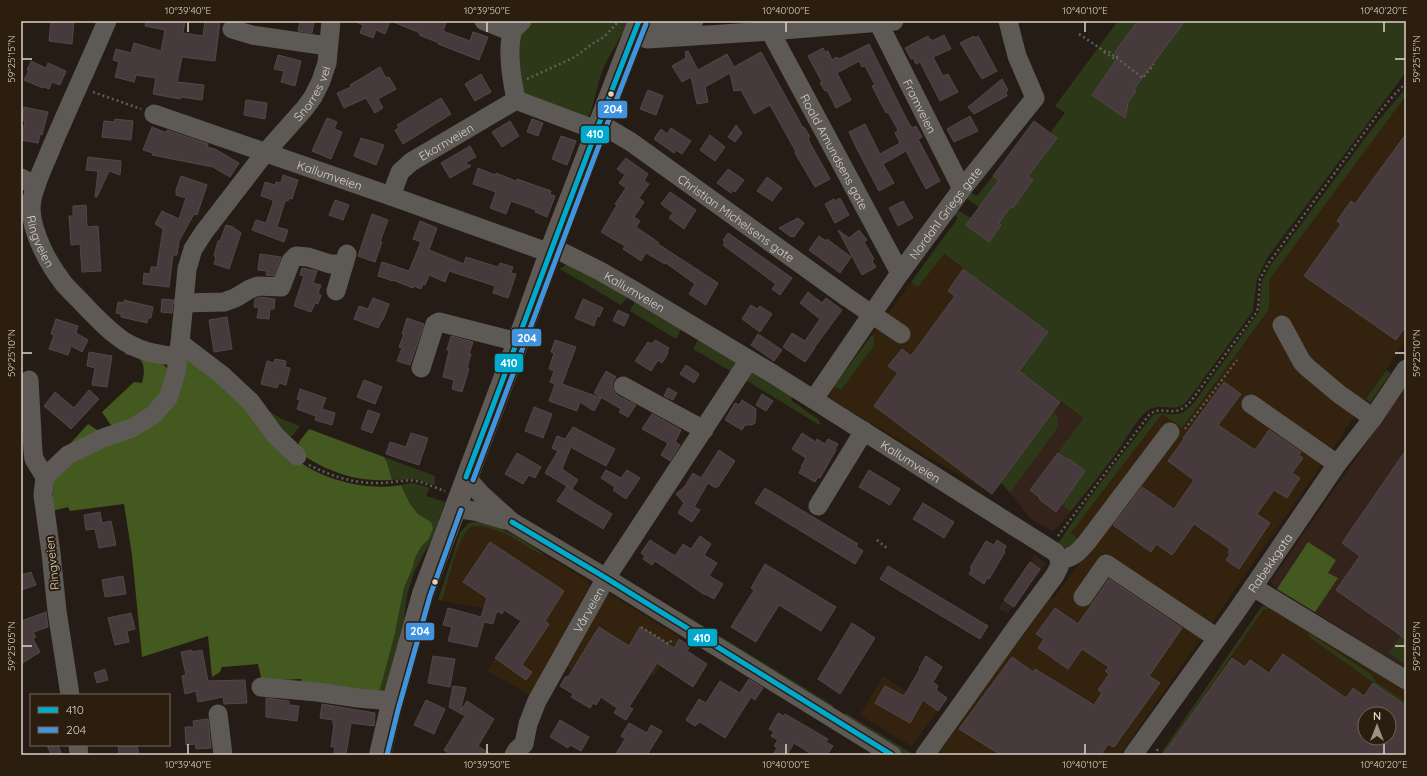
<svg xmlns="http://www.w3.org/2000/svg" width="1427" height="776" viewBox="0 0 1427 776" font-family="Quicksand,sans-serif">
<rect width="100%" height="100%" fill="#251d15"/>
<!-- built -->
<path fill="#33220e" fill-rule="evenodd" d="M1406 96V339L1332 450 1120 755H934L1049 595 1053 599 1091 547 1071 533 1162 414 1182 428 1269 311V280Z
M936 249 1048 332 1019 371 1060 402 992 494 828 398 834 386Z
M475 522 494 526 504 530 588 581 590 585 588 589 564 633 566 635 533 697 487 671 520 621 504 610 502 614 497 611 484 607 483 608 438 600 460 533 468 523Z
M606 594H610L615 597 680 637 654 676 650 674 630 706 564 665Z
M1270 605 1406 688V755H1160L1262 606ZM1365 714H1389V738H1365Z
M883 676 938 711 911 746 860 715Z"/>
<!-- industrial -->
<path fill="#33231b" d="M1406 386V669L1279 590 1270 582Z
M1060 402 1083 418 1067 440 1105 469 1059 526 1053 531 1032 520 1001 482Z
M1035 555 1043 561 1045 565 1008 613 998 609Z"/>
<!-- green -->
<path fill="#2c3818" d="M529 21H627C621 40 608 55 601 74 596 90 594 107 586 122L524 96 519 84 518 36Z
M1118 21H1406V72L1267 258 1257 279 1253 311 1188 400C1174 416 1160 400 1146 412 1136 420 1125 441 1117 452 1102 472 1086 492 1070 512L1061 504 1085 471 1069 459 1068 460 1058 453 1083 418 1019 371 1048 332 944 254 918 287 911 282 958 218 949 212 952 207 971 218 966 225 989 241 1001 225 999 223 1011 206 1013 208 1033 181 1028 176 1056 138 1050 133 1065 113 1055 106Z
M1406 88V96L1269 280V310L1182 428 1162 414 1071 533 1083 542 1067 549 1058 544C1087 499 1120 457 1153 415 1160 413 1163 413 1169 414 1182 416 1189 409 1196 400L1259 312 1262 281 1270 266 1378 121Z
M993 176 999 180 979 207 963 196 967 190 977 196Z
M570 262 628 297 621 305 560 269Z
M637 298 683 325 676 339 630 311Z
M700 336 738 358 732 372 693 349Z
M871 336 874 337V346L841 390 834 386Z
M1386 370 1391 373 1370 403 1366 399Z
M755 372 794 393 791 400 819 420 820 423 819 425 744 379 750 373Z
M265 409 282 419 300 426 293 435 288 438Z
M1054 411 1058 419V427L1010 493 1001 482Z
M384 457 435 476V485L413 479 392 480 387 462Z
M412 483 428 487 429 490 426 496 445 502 432 539 415 570 407 595 404 620 384 692 355 690 395 633 404 588 413 567 415 558 421 547 429 539 431 522 418 514 410 504 401 485Z
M475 522C501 524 523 541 544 554 534 553 522 542 512 537 503 533 481 523 471 527 458 534 447 586 442 601L438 600 460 533 468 523Z
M1262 606 1271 608 1263 610 1163 755H1160Z
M679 611 834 706 832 708 677 613Z
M1309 633 1371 674 1376 682 1406 702V706L1308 636Z
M1401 635 1406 639V665L1389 653Z
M846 713 911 753 910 755H905L844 718 843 715Z"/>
<!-- forest -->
<path fill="#43591f" d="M127 350 161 363 172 372 164 397 117 429 110 424 102 412 134 382 142 383C145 372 146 358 132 355 130 355 127 355 125 354Z
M184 350 300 462C326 481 369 491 401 485L410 504 418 514 431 522 433 528 429 539 421 547 415 558 413 567 404 588 395 633 380 689 377 691 301 685V679L262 681 258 664 222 667 220 672 212 677 208 636 142 657 132 555 124 504 70 511 68 507 52 511 54 477 59 470 141 428Z
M88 424 102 433 50 466Z
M309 429 384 457 387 462 392 480C355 482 328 472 298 452L299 442Z
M1308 542 1336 560 1328 573 1338 578 1315 612 1277 589Z"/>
<!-- building -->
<path fill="#463a3d" stroke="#504949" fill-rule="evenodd" d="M51 21H74L72 44 49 41Z
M146 21H185L183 33 203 36 205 21H220L215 61 182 57 177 82 204 85 202 100 181 97 180 99 153 94 156 78 136 75 134 82 115 77 119 62 113 60 116 49 131 53 134 43 161 51 165 30 145 26Z
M300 21 314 22 312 33 298 31Z
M354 21H390L385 34 376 30 373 38 360 33 363 25Z
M391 21H440L446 23 443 31 470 41 473 32 488 37 479 60 438 44 439 43 419 35 420 33Z
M1138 21H1185L1134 89 1136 91 1127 104 1128 105 1125 118 1092 95 1119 56 1115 52Z
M944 35 951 49 933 57 943 76 948 74 958 92 940 101 920 62 916 64 913 58 911 59 905 48 928 36 930 40 931 39 932 41Z
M974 36 976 38 978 36 997 71 982 79 960 43Z
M869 44 907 120 912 128 916 126 922 137 918 139 940 181 926 189 906 151 883 164 894 183 879 191 857 149 849 132 865 124 880 154 900 143 895 133 898 130 888 112 886 113 872 86 875 85 865 66 862 67 859 61 837 73 851 100 836 108 827 90 825 91 820 83 822 82 808 56 823 48 825 52 828 51 832 60 837 57 839 59Z
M688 51 698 70 727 54 734 67 761 52 803 128 804 127 810 137 808 138 810 143 830 179 815 187 795 153 796 152 770 105 754 114 741 90 734 91 730 73 705 87 708 102 697 104 691 77 682 82 672 66 686 58 685 52Z
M278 55 301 61 295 86 281 82 284 71 274 69Z
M31 61 46 68 48 63 66 71 60 85 52 82 49 89 44 87 43 88 24 80 29 71 27 70Z
M380 67 386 78 389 77 396 89 378 99 383 108 375 113 366 98 344 108 337 93 351 87 350 85Z
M481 74 491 92 475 101 465 84Z
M1002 79 1008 90 1006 92 1007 96 974 114 968 107Z
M648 90 663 96 656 115 640 109Z
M441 98 451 114 403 144 395 130 399 128 397 125Z
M246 100 267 103 265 119 244 115Z
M24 107 48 112 42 135 40 134 38 143 21 140 25 121 21 120Z
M970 116 978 131 954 142 947 129Z
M327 118 337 122 334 129 342 132 331 159 312 151Z
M115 119 133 121 131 140 102 137 104 121 114 122Z
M532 119 543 123 538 136 527 132Z
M510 121 519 136 502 147 492 132Z
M1034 121 1057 138 1028 176 1033 180 1013 208 1011 206 999 223 1001 225 989 242 966 225 999 180 993 176Z
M736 125 742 133 735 142 728 137Z
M152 127 164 132H167V130L208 144 207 147 215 149 239 163 230 177 213 167 152 155 153 153 143 150Z
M671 128 691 141 682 154 676 150 674 153 654 139 661 129 667 134Z
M1406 134V326L1396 340 1304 276 1341 224 1337 221 1351 201 1355 204Z
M710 135 725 147 715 161 700 150Z
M561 136 576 141 567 165 552 159Z
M361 138 384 145 376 165 354 156Z
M470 146 476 157 465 163 471 166 450 178 441 163Z
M88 157 121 161 120 175 109 171 97 197H95L98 171 86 170Z
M626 158 648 174 644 181 649 184 639 198 644 202 634 217 640 221 636 227 655 240 659 243 658 244 718 283 706 305 689 294 695 284 666 263 665 264 646 253 641 261 623 249 625 246 601 232 617 205 615 204 626 188 619 183 625 175 617 169Z
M478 168 495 175 496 173 516 181 517 179 551 191 550 194 555 196 547 217 535 212 536 210 511 201 506 214 490 208 496 192 473 184Z
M728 169 744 180 735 192 732 190 731 193 717 183Z
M283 175 298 180 292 199 289 198 288 201 286 200 284 204 277 227 288 230 284 242 252 230 256 220 266 223 273 203V200L261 196 265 182 275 185 276 182 281 183Z
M181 176 207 185 197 215 194 214 179 241 177 255H173L169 287 143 284 144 273 150 274 151 267H157L163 229 155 224 162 211 179 219 186 198 176 195V190Z
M767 177 782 188 772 201 757 191Z
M670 192 696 210 684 229 669 218 673 213 661 204Z
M840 198 849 215 835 223 825 204 834 199 835 201Z
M335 200 349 205 343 220 329 215Z
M903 201 913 218 898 226 889 208Z
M86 205 87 227 98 226 101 271 82 272 80 244 71 245 69 216H73V206Z
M372 214 388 220 380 242H382L375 262 358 256Z
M798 218 804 223 794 237 792 236 791 237 779 228Z
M420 221 437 228 429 250 464 264 466 257 498 267 500 263 513 267 511 273 516 274 508 298 493 293 495 286 449 271 445 282 429 275 425 285 423 284 421 289 414 286 413 288 393 280V281L378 276 382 262 409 271 421 242 413 239Z
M226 225 233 227 241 233 229 269 214 264 216 257 214 256 218 241H220Z
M838 230 849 238 859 230 867 240 864 242 874 259 872 261 876 267 862 275Z
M728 233 792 278 780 295 772 289 776 284 723 245 725 242 723 240Z
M819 236 826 241 827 239 851 257 840 273 809 250Z
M260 254 281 257 274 276 266 275 267 271 258 270Z
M302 268 317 271 313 283 321 285 318 294 321 295 318 304 315 303 311 312 294 306 304 276 300 275Z
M963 269 1048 332 1019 371 1060 402 992 494 874 406 898 373 888 366 902 349 911 356 955 296 948 291Z
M808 292 822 303 826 298 842 310 814 348H815L805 362 783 347 792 333 805 341 820 319 800 303Z
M260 297 275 299 274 309H270L269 319 257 318 259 308 254 307 255 299Z
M373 298 389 304 383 320H382L378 328 354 319 359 306 368 309Z
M162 299 173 300 172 313 161 312Z
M583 299 603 308 599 317 597 316 594 326 575 318Z
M124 300 153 307 151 318H148L147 323 121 317V314L116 313 118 302 124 303Z
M751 305 757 309 760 306 772 314 760 332 742 319Z
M618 310 629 315 624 326 613 321Z
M227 317 232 349 214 352 209 320Z
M407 318 424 324 410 365 397 361 402 348 399 347 404 334H402Z
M56 319 78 326 76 333 88 340 82 352 71 346 68 355 49 349 54 335 51 334Z
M758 334 782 350 774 361 751 345Z
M451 336 473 342 469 354H471L467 368H469L462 392 452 389 454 380 443 377 449 350H447Z
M555 340 576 347 562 384 601 398 594 411 580 402 577 411 549 401 555 384 550 382 554 371 549 369 554 353 551 352Z
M655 340 669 348 667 352 668 353 662 363 658 360 651 371 635 361 648 342 652 344Z
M89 352 112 356 107 387 92 385 95 368 87 366Z
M275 359 286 361 285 367 290 368 286 385 279 383 277 388 261 384 267 361 274 363Z
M686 365 699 374 694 383 680 374Z
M606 371 616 377 613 381 612 386 614 392 618 396 636 405 628 417 619 412 621 409 594 393Z
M364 380 382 387 375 404 357 397Z
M1224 382 1241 394 1218 425 1255 450 1269 430 1301 452 1299 455 1303 458 1292 473 1300 478 1287 498 1274 490 1257 514 1270 523 1239 569 1226 560 1230 554 1228 553 1230 549 1194 524 1172 555 1156 544 1151 552 1113 525 1142 487 1174 509 1194 480 1168 461 1184 439 1183 438Z
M668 388 677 393 673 400 664 396Z
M300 389 326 398 322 409 335 413 332 425 315 420 316 416 297 409 300 400 297 399Z
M89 390 99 399 71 429 44 406 55 392 74 408Z
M762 394 773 401 766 411 756 405Z
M742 400 756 409 755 423 752 425H745L742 430 725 420 735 403 739 405Z
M534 407 552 414 543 438 525 431Z
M368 410 380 414 372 433 361 429Z
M652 414 681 430 675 442 680 445 670 461 661 455 668 443 642 429Z
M573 427 578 429 562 469 578 480 572 489 545 473 558 451 552 448 557 436 565 439Z
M579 430 615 449 606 466 572 448Z
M411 433 428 438 419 465 386 454 390 442 406 447Z
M802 433 816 442 817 439 825 444 828 439 838 444 835 449 836 450 820 478 818 477 815 482 799 473 802 467H801L806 458 792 449Z
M719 450 735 461 718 487H714L708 483 694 507 700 510 692 522 678 513 684 503 676 494 685 486 693 473 701 478Z
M1406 450V639L1336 590 1360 556 1342 543Z
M517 453 541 467 535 478 529 475 523 484 505 474Z
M1058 453 1068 460 1069 459 1085 471 1056 512 1039 499 1040 498 1030 490Z
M606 470 621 478 627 470 640 478 626 499 613 490 615 487 601 478Z
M869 470 900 489 890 505 859 487Z
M567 486 612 514 603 529 557 501Z
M765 488 858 544 856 546 863 551 855 564 755 503Z
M923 503 954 522 944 538 913 519Z
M100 512 102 523 111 521 116 545 99 548 95 529 86 530 84 515Z
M700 536 711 544 704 555 717 563 709 576 723 584 714 599 705 594V595L655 561 652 565 643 559 645 556 641 553 650 540 675 556 683 544 691 549Z
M997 540 1006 546 1004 551 1005 552 989 579 987 578 984 584 969 574 972 569 970 568 986 541 994 545Z
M490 542 564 591 545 621 549 624 522 665 532 672 526 680 495 658 521 621 504 610 502 614 497 611 493 624 484 622 477 647 448 641 452 627 443 625 448 608 481 617 487 598 463 582Z
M1030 562 1040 569 1014 607 1004 600Z
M765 564 836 607 821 631 779 605 756 642 731 627 754 590 751 588Z
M888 566 988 626 980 639 880 579Z
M31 572 36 585 21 590V575Z
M123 576 126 594 105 597 102 580Z
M1109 579 1182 628 1149 676 1160 683 1114 747 1108 744 1101 755H1001L959 729 1012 657 1033 672 1035 669 1094 705 1102 693 1098 690 1109 674 1105 671 1109 667 1082 649 1068 669 1038 648 1044 639 1036 634 1055 608 1078 624Z
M46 612 48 627 33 632 36 637 33 639 40 652 21 664V621Z
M131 613 135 629 127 631 129 642 115 645 108 618Z
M852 623 875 638 840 694 818 679Z
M599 627 629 646 640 627 674 648 679 639 690 646 687 651 707 664 693 687 657 663 629 707 633 709 626 720 614 713 617 708 601 697 596 705 593 703 590 708 571 697 573 694 560 686 566 676 568 677Z
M192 650V652L202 650 208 681 245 680 247 703 224 704 223 697 198 702 196 691 185 694 182 676 186 675 181 652Z
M1283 654 1346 698 1353 688 1364 696 1373 683 1406 706V755H1163L1232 658 1245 667 1250 660 1269 673ZM1365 714H1389V738H1365Z
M433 656 455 659 450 687 428 683Z
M926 656 942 667 933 682 938 686 936 690 947 698 938 711 923 700 910 723 875 703 885 686 904 696 920 669 919 668Z
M105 669 108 680 97 683 94 673Z
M749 679 763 688 755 700 751 697 725 738 700 722 695 726 686 720 699 699 706 703 720 681 740 693Z
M453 686 466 688 460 711 467 701 494 719 478 746 492 755H452L444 750 465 716 449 707Z
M266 698 289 701V705L299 706 297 721 266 717Z
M426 700 445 709 434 734 414 725Z
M322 704 375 713 374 726 351 723 346 754 334 753 335 747H331L334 724H333V720L320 718Z
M778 713 784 716 785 714 828 739 826 742 833 746 827 755H813L794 743 787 755H773L777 748 774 746 778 740 771 736 774 732 769 729Z
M208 719 211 748 196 749 195 744 186 745 185 727H194L193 721Z
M560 720 589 737 581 751 570 745 568 748 550 737Z
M629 723 647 733 651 725 662 731 647 755H615L625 739 621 736Z
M47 745H58L62 755H51Z
M118 745H137L139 755H119Z"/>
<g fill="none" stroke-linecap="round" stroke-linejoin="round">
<!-- path -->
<path stroke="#605e5a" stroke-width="2.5" stroke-dasharray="2 3" stroke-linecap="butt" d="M1079 34 1104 51H1108L1143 78 1154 64
M1104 52 1115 59 1118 55
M527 79 575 57 592 44 604 37 619 21
M93 92 141 109
M1185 429 1237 360
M309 465C331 476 355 484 380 483 392 483 404 479 416 481 426 483 436 488 445 491
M1058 536 1149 415C1162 403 1174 421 1191 401L1256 313 1258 308 1260 279 1268 264 1378 114 1393 96 1406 83
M877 540 888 549
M641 627 669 644 673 638
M1154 755 1158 749"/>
<!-- minor -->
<g stroke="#5d5a56" stroke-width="19">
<path id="s1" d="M107 21C89 63 70 104 52 146 45 164 31 191 31 209 32 234 49 265 64 284 71 292 80 300 87 308 116 338 134 355 178 356"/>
<path d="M484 21 512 32"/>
<path d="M522 21C519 24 513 29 512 33 507 53 512 80 516 100L596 130"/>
<path d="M651 21 677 22 694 21"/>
<path id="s2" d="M878 22 962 189"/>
<path d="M232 29 252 35 328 46"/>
<path id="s3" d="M770 31 900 273"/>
<path d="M634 34 647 39 770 31 894 21"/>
<path id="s4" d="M154 114 391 196 550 253"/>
<path id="s5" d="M599 123 631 142 848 298 901 334"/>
<path d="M21 178 36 186"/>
<path id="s6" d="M391 196 400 172 411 162 516 100"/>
<path id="s7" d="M552 247 600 271 633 290 773 374 1055 552 1060 559 1059 567 1055 575 1018 625 925 755"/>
<path d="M336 291 347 254"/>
<path d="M183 303 224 302 235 298 250 289 258 286 281 287 291 261 296 256 308 257 330 264H344"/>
<path d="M1282 325 1302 362 1308 368 1339 394 1373 418"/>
<path d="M180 343 222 375 251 402 275 435 297 456"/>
<path d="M421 368 435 324 439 322 518 342"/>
<path d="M29 380 33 452 34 459 45 477"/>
<path d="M623 386 704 430"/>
<path id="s8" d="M814 399 900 273 962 189 1035 98 1017 56 1008 21"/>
<path d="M1251 404 1337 464"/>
<path d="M466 477 481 494 512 522 606 578 892 755"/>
<path d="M818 506 864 431"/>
<path d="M454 508 474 511 505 520"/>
<path d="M1060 559C1073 559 1079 551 1087 542L1170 432"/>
<path d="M1253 587 1406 680"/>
<path d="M1083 597 1106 564 1217 638"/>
<path d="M261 687 317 692 358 698 393 701"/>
<path id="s9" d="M70 695 57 611 51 553 43 495 45 477 68 455 103 438 132 428 153 415 168 398 176 373 180 343 187 269 193 249 204 232 265 153 305 108 313 97 321 81 327 63 331 21"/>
<path d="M218 714 223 755"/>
<path d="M78 745 79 755"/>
<path id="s10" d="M514 755 517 750 524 744 528 724 537 701 606 578 749 360"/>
<path id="s11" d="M1133 755 1236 612 1337 464 1373 418 1406 369"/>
</g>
<!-- major -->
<path stroke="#5f5a55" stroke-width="22" d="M380 755 391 708 423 594 518 342 552 247 639 21"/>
<defs>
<path id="bus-1" d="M466 477C524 325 579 172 639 21
M512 522 606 578 892 755"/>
<path id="bus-2" d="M473 480C531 328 586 175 646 24
M387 755 398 710 430 596 461 510"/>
</defs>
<!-- bus-1 casing -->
<use href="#bus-1" stroke="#2c1e0e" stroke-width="8"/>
<!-- bus-2 casing -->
<use href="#bus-2" stroke="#2c1e0e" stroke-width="8"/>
<!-- bus-1 -->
<use href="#bus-1" stroke="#00a9ce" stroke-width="5"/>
<!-- bus-2 -->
<use href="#bus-2" stroke="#4094de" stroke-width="5"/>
</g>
<!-- ticks -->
<path fill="none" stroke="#dad1c8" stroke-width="1.5" d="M188 22V32M487 22V32M786 22V32M1085 22V32M1384 22V32M22 59H32M1395 59H1405M22 353H32M1395 353H1405M22 646H32M1395 646H1405M188 744V754M487 744V754M786 744V754M1085 744V754M1384 744V754"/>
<!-- markers -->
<g fill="#dad1c8" stroke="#2c1e0e" stroke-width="1.5">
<circle cx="611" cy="94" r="3.5"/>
<circle cx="435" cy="582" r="3.5"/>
</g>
<g text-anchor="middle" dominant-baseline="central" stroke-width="4" stroke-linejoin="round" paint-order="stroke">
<!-- street labels -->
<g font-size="12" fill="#dad1c8" stroke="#2c1e0e">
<text stroke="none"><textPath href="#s9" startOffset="717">Snorres vei</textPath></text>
<text stroke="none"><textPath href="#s2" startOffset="94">Framveien</textPath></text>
<text stroke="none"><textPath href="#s6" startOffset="81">Ekornveien</textPath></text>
<text stroke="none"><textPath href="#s3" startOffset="137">Roald Amundsens gate</textPath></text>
<text stroke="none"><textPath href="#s4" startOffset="186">Kallumveien</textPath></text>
<text stroke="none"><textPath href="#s8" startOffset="228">Nordahl Griegs gate</textPath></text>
<text stroke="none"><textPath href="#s5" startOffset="167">Christian Michelsens gate</textPath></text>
<text stroke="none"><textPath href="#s1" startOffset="237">Ringveien</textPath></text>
<text stroke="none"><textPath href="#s7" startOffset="94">Kallumveien</textPath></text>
<text stroke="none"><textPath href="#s7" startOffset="418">Kallumveien</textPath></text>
<text stroke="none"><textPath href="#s11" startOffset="236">Rabekkgata</textPath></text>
<text transform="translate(52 563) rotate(-96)">Ringveien</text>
<text stroke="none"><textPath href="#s10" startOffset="165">Vårveien</textPath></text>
</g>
</g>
<g stroke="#2c1e0e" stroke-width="1.5">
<rect x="597" y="100" width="31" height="19" rx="4" fill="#4094de"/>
<rect x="580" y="125" width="30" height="19" rx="4" fill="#00a9ce"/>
<rect x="511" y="328" width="31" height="19" rx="4" fill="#4094de"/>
<rect x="494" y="353" width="30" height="20" rx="4" fill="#00a9ce"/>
<rect x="405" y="622" width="30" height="19" rx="4" fill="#4094de"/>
<rect x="687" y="628" width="31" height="19" rx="4" fill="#00a9ce"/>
</g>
<g font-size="11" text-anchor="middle" font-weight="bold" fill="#fff">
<text x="613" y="113">204</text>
<text x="595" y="138">410</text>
<text x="527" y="342">204</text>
<text x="509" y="367">410</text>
<text x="420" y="635">204</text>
<text x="702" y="642">410</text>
</g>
<!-- border -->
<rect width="1427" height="776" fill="none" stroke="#2c1e0e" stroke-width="44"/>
<!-- legend -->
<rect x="30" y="694" width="140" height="52" fill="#2c1e0e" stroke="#726658"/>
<rect x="38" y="707" width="20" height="6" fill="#00a9ce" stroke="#726658"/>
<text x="66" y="714" font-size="12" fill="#dad1c8">410</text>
<rect x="38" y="727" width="20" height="6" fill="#4094de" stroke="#726658"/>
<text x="66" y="734" font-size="12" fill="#dad1c8">204</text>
<!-- north arrow -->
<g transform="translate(1377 726)"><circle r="19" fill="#2c1e0e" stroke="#726658"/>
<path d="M0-3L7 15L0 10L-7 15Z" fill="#9b9289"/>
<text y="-6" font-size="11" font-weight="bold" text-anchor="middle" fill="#dad1c8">N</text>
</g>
<rect x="22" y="22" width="1383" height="732" fill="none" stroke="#dad1c8" stroke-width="1.5"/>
<g font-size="10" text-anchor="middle" fill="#dad1c8">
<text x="188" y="14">10°39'40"E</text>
<text x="487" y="14">10°39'50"E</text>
<text x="786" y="14">10°40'00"E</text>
<text x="1085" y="14">10°40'10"E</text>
<text x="1384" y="14">10°40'20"E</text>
<text transform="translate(11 59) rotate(-90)" y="4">59°25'15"N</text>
<text transform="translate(1416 59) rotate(-90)" y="4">59°25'15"N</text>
<text transform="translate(11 353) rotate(-90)" y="4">59°25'10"N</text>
<text transform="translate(1416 353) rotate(-90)" y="4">59°25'10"N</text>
<text transform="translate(11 646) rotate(-90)" y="4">59°25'05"N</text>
<text transform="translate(1416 646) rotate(-90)" y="4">59°25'05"N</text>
<text x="188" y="768">10°39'40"E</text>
<text x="487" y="768">10°39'50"E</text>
<text x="786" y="768">10°40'00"E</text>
<text x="1085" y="768">10°40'10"E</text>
<text x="1384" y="768">10°40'20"E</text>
</g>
</svg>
